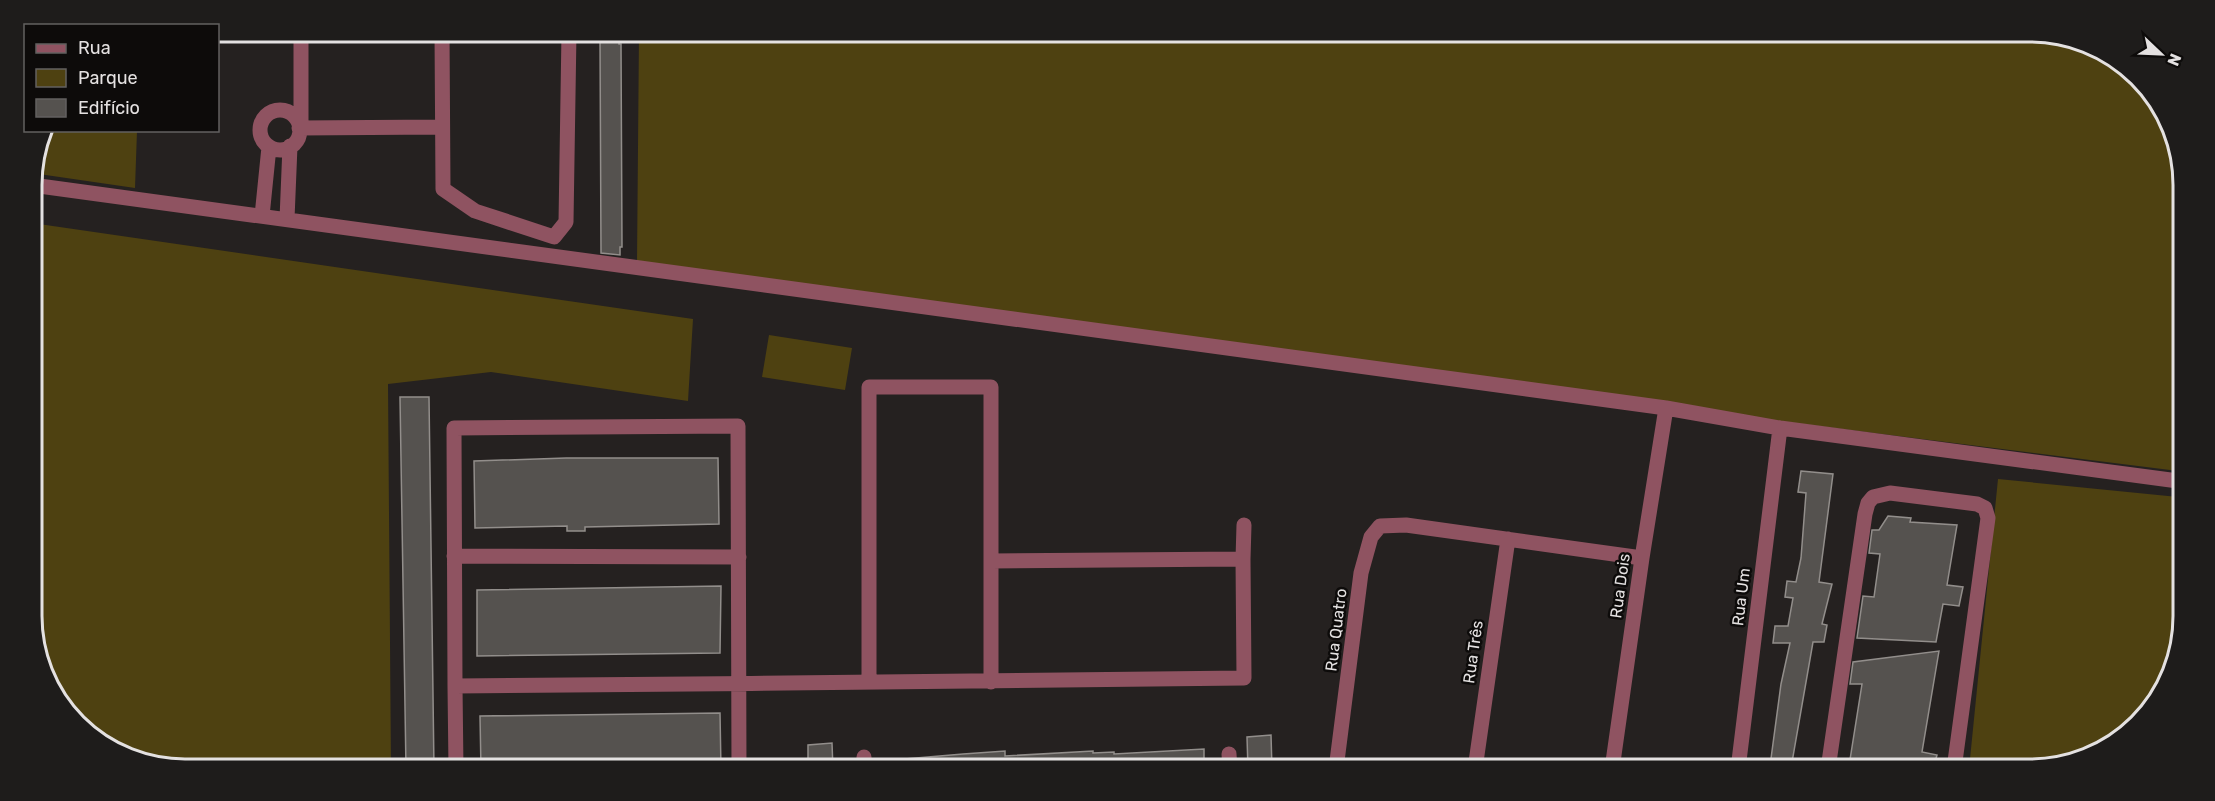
<svg xmlns="http://www.w3.org/2000/svg" width="2215" height="801" viewBox="0 0 2215 801" font-family="Rubik,sans-serif">
<rect width="100%" height="100%" fill="#252120"/>
<!-- green -->
<path fill="#4e4111" d="M639 32H2030L2079 40 2146 84 2182 165 2178 471 1778 421 637 262Z
M44 131H137L135 188 32 173Z
M32 223 693 319 688 401 491 372 388 384 391 769H185L136 761 70 717 34 645Z
M769 335 852 348 845 390 762 377Z
M1998 479 2178 497 2175 665 2124 737 2039 769H1969Z"/>
<!-- building -->
<path fill="#55524f" stroke="#928e8b" stroke-width="1.5" d="M600 37H619V44H621L622 247H620V255L601 253Z
M400 397H429L434 769H406Z
M566 458H718L719 524 585 527V531H567V526L475 528 474 461Z
M1801 471 1833 474 1819 582 1832 584 1822 624 1827 625 1824 642H1813L1791 768 1770 766 1781 684 1790 643H1773L1775 626H1788L1793 598 1785 597 1787 581 1796 582 1801 558 1806 493 1798 492Z
M1888 516 1911 518 1910 522 1957 525 1947 585 1963 587 1959 606 1943 604 1936 642 1857 638 1863 596 1874 597 1880 554 1869 553 1872 530H1879Z
M721 586 720 653 477 656V590Z
M1939 651 1922 752 1937 755 1933 769H1894L1895 763 1849 766 1862 684H1850L1853 662Z
M720 713 721 769H481L480 716Z
M1271 735 1272 769H1248L1247 737Z
M832 743 833 769H808V745Z
M1204 749V769H905V759L963 754 1005 751V756L1093 751V753L1114 752V754Z"/>
<g fill="none" stroke-linecap="round" stroke-linejoin="round">
<!-- street -->
<path stroke="#8f5361" stroke-width="15" d="M301 32V126L299 128 441 127
M442 32 443 189 475 211 554 237 566 222 569 32
M260 130a20 20 0 1 1 40 0a20 20 0 1 1-40 0Z
M32 185 1666 408 1780 428 2178 481
M262 216 269 147
M287 219 290 146
M454 556 739 557
M1243 559 1244 525
M869 681V387H991V682
M455 686 456 769
M1229 754 1230 769
M864 757V769
M739 769 738 426 454 428 455 686C718 683 981 683 1244 678L1243 559 991 561
M1336 769 1361 573 1371 537 1380 526 1406 525 1642 558
M1475 769 1508 539
M1612 769 1642 558 1666 408
M1738 769 1780 428
M1828 769 1865 514 1868 503 1873 497 1890 493 1977 504 1985 508 1988 518 1954 769"/>
</g>
<g text-anchor="middle" dominant-baseline="central" stroke-width="5" stroke-linejoin="round" paint-order="stroke">
<!-- street labels -->
<g font-size="16" fill="#e4e1e1" stroke="#0d0b0a">
<text transform="translate(1620 586) rotate(-82)">Rua Dois</text>
<text transform="translate(1741 597) rotate(-83)">Rua Um</text>
<text transform="translate(1336 630) rotate(-83)">Rua Quatro</text>
<text transform="translate(1473 652) rotate(-82)">Rua Três</text>
</g>
</g>
<!-- crop -->
<path d="M0 0H2215V801H0ZM185 42H2030A143 143 0 0 1 2173 185V616A143 143 0 0 1 2030 759H185A143 143 0 0 1 42 616V185A143 143 0 0 1 185 42Z" fill="#1e1c1b" fill-rule="evenodd"/>
<path fill="none" stroke="#e4e1e1" stroke-width="3" d="M185 42H2030A143 143 0 0 1 2173 185V616A143 143 0 0 1 2030 759H185A143 143 0 0 1 42 616V185A143 143 0 0 1 185 42Z"/>
<!-- legend -->
<rect x="24" y="24" width="195" height="108" fill="#0d0b0a" stroke="#636160" stroke-width="1.5"/>
<rect x="36" y="44" width="30" height="9" fill="#8f5361" stroke="#636160" stroke-width="1.5"/>
<text x="78" y="54" font-size="18" fill="#e4e1e1">Rua</text>
<rect x="36" y="69" width="30" height="18" fill="#4e4111" stroke="#636160" stroke-width="1.5"/>
<text x="78" y="84" font-size="18" fill="#e4e1e1">Parque</text>
<rect x="36" y="99" width="30" height="18" fill="#55524f" stroke="#636160" stroke-width="1.5"/>
<text x="78" y="114" font-size="18" fill="#e4e1e1">Edifício</text>
<!-- north arrow -->
<g transform="translate(2161 54) rotate(113)" stroke="#0d0b0a" stroke-width="4.5" paint-order="stroke">
<path d="M0-4.5L10 22L0 15L-10 22Z" fill="#e4e1e1"/>
<text y="-9" font-size="16" font-weight="bold" text-anchor="middle" fill="#e4e1e1">N</text>
</g>
</svg>
